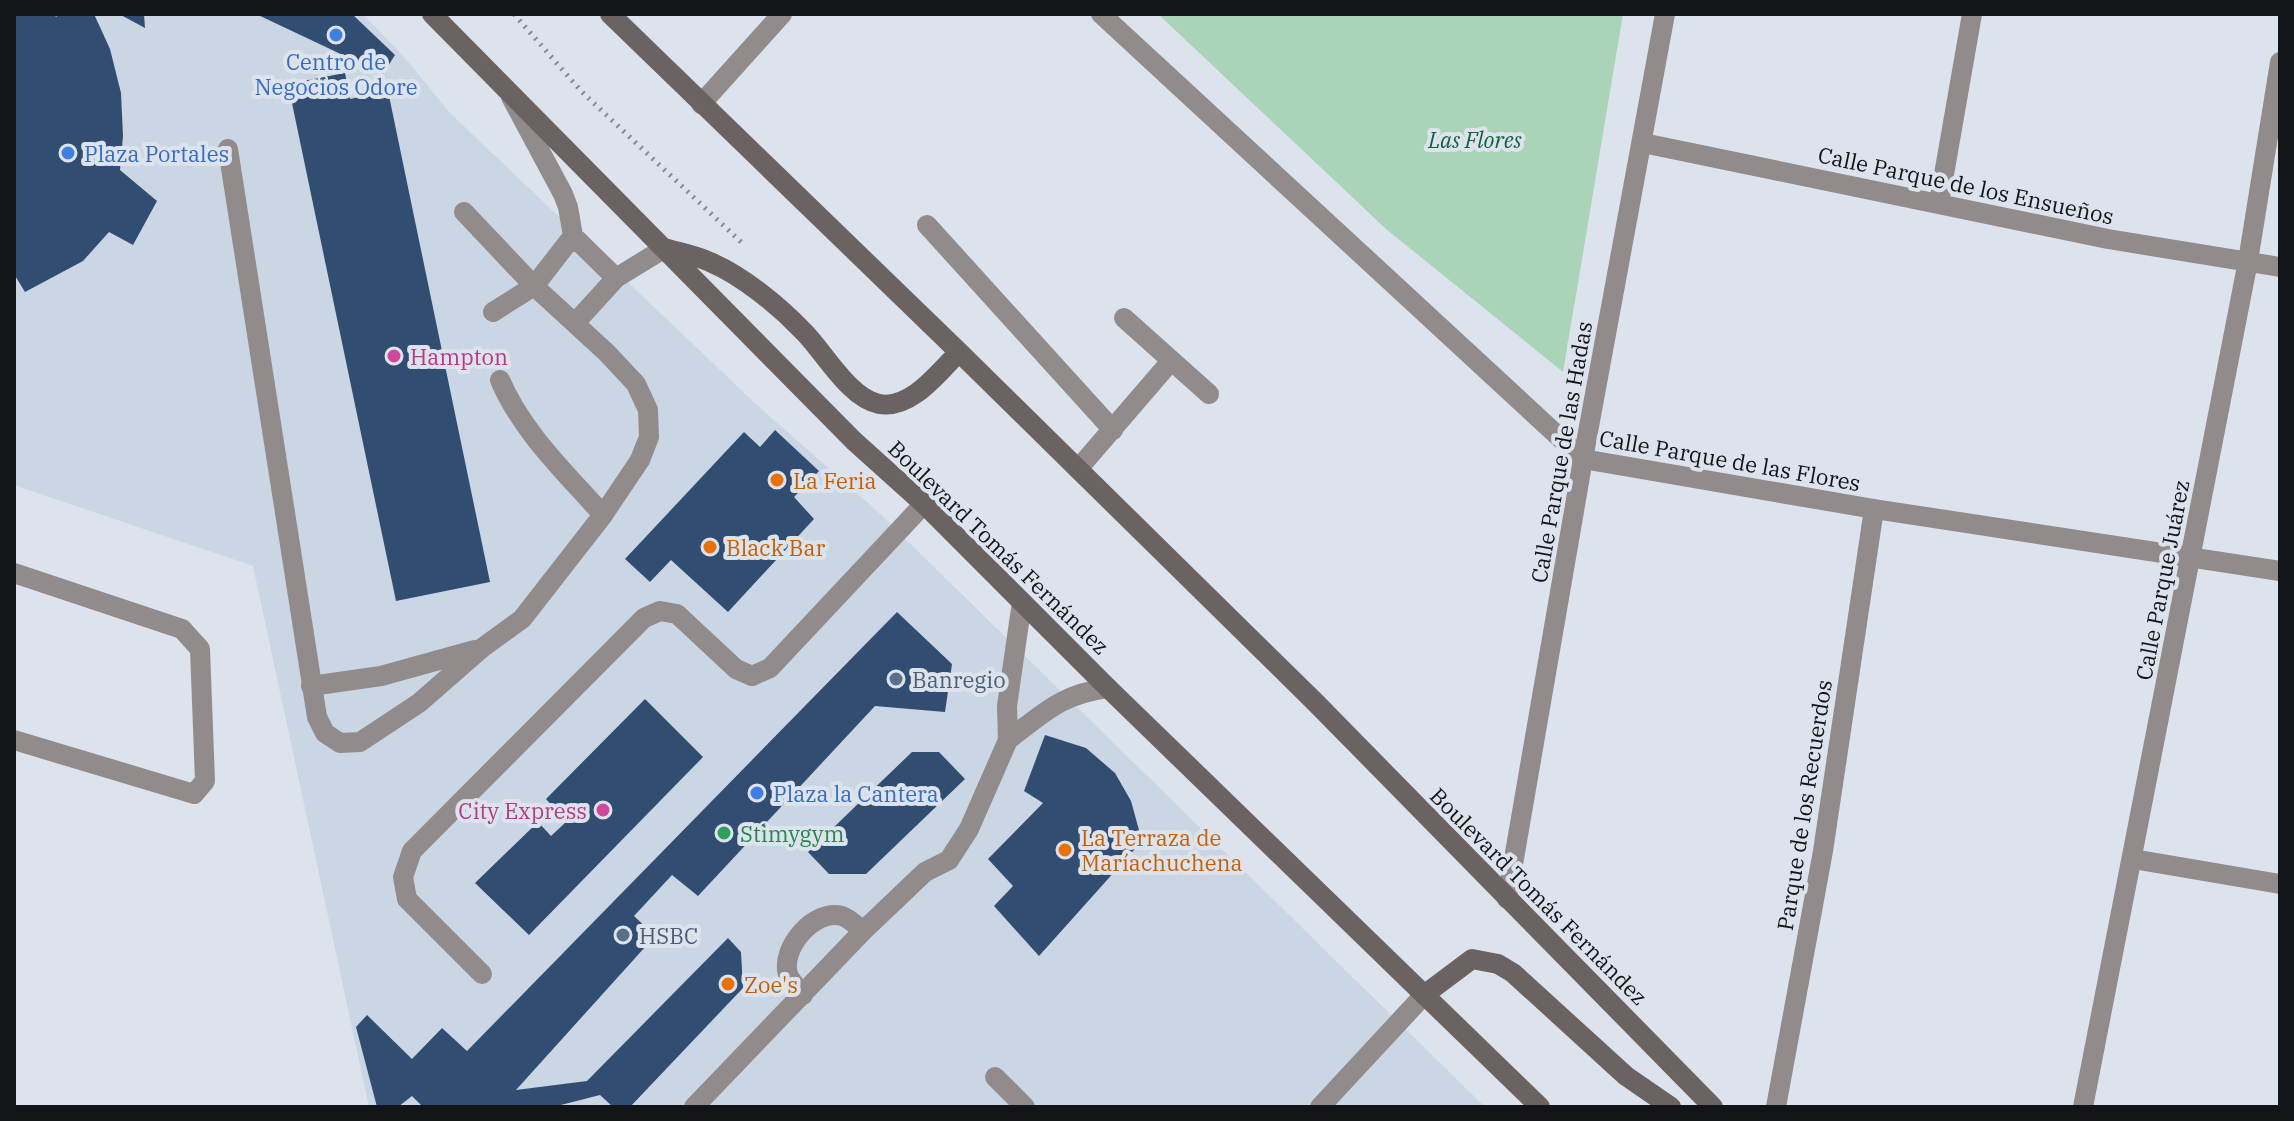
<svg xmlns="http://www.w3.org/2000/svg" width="2294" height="1121" viewBox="0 0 2294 1121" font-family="'IBM Plex Serif',serif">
<rect width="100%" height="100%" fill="#dde3ec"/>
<!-- built -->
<path fill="#cbd6e5" d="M14 14H363L404 57 450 113 758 406 877 511 1485 1107H369L253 566 14 485Z"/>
<!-- green -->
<path fill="#aad4b7" d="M1158 14H1623L1563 372 1386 229Z"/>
<!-- building -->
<path fill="#324d72" d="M14 14H54L56 17 59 14H94L110 49 121 93 123 136 120 170 157 201 133 245 109 232 83 261 25 292 14 274Z
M119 14H144L145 28Z
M256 14H352L395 55 383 74Z
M345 73 350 99 388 91 490 582 396 601 288 84Z
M775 430 819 471 794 497 814 519 728 612 671 560 650 582 625 559 744 432 760 447Z
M897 612 952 664 945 712 875 706 698 896 672 875 634 916 655 936 516 1090 587 1081 728 938 741 952 743 988 630 1107H613L600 1095 553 1107H423L412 1096 398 1107H377L356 1027 367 1015 412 1059 442 1028 467 1051Z
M645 699 703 757 529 935 475 883 538 822 551 836 566 822 546 799Z
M1045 735 1086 748 1115 773 1131 801 1142 841 1039 956 994 906 1013 886 988 859 1043 803 1024 791Z
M912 752H939L965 779 866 874H829L808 852Z"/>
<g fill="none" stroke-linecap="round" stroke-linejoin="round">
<!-- path -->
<path stroke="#878b91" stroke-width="5" stroke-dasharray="2 6" stroke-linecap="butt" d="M514 14 581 91 741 242"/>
<!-- lane -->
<path stroke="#918c8b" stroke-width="20" d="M228 149 317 717 325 733 340 743 360 742 419 703 482 648 522 619 603 515 640 460 649 437 648 410 636 384 607 353 534 286 464 212
M927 225 1113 430
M573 236 616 278
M493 312 534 286 573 236 568 207 563 194 511 97
M1124 318 1209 394
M575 323 616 278 665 248
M500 380C522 432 566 473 603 515
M1078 469 1171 361
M14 573 182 629 200 649 205 781 194 794 14 740
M311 686 381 676 475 650
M1008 740C1045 712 1062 694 1108 688
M482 974 407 899 403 877 412 851 644 618 660 611 677 614 736 669 752 676 770 668 924 504
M803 995C799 989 790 981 788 974 780 948 815 908 842 916 849 918 857 926 863 931
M995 1077 1025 1107
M694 1107 863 931 925 872 949 860 969 829 1008 740 1007 706 1022 602
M1320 1107 1424 995"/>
<!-- street -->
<path stroke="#918c8b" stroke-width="20" d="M1101 14 1583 459 1874 509 2280 571
M701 104 782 14
M1643 143 2108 239 2280 267
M1939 203 1972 14
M2133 859 2280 884
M1507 899 1583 459 1665 14
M1776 1107 1823 851 1874 509
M2083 1107 2248 261 2280 62"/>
<!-- secondary -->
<path stroke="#6a6362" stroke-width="20" d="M432 14 854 441 924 504 1108 688 1540 1107
M610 14 959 352 1315 702 1713 1107
M668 249C682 253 697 256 710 262 743 276 779 306 804 332 824 352 849 398 879 404 911 410 939 372 959 352
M1424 995 1472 959 1498 964 1513 973 1626 1076 1671 1107"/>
</g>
<!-- markers -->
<g fill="#3f7fe0" stroke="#dde3ec" stroke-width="3">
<circle cx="336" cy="35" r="8"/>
<circle cx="68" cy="153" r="8"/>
<circle cx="757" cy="793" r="8"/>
</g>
<g fill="#d1479c" stroke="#dde3ec" stroke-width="3">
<circle cx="394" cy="356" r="8"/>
<circle cx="603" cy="810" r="8"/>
</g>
<g fill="#e8710a" stroke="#dde3ec" stroke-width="3">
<circle cx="777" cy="480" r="8"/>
<circle cx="710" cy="547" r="8"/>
<circle cx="1065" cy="850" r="8"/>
<circle cx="728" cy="984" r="8"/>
</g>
<g fill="#5c6f8a" stroke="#dde3ec" stroke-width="3">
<circle cx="896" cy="679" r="8"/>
<circle cx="623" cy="935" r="8"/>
</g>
<circle fill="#2e9e5b" stroke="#dde3ec" stroke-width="3" cx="724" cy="833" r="8"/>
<g text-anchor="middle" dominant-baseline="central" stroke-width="8" stroke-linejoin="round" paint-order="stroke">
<!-- shop labels -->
<g font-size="22" fill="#366cbe" stroke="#dde3ec" text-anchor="start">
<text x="336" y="61" text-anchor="middle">Centro de<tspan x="336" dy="25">Negocios Odore</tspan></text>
<text x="84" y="153">Plaza Portales</text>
<text x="773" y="793">Plaza la Cantera</text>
</g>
<!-- park labels -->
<g font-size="22" font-style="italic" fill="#136339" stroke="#dde3ec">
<text x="1475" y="139">Las Flores</text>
</g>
<!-- street labels -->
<g font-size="22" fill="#121417" stroke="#dde3ec">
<text transform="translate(1966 185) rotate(12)">Calle Parque de los Ensueños</text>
<text transform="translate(1561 452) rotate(-80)">Calle Parque de las Hadas</text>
<text transform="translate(1730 460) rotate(10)">Calle Parque de las Flores</text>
<text transform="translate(999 547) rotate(44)">Boulevard Tomás Fernández</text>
<text transform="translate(2162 580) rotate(-79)">Calle Parque Juárez</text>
<text transform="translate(1804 805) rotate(-81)">Parque de los Recuerdos</text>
<text transform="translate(1539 896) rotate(45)">Boulevard Tomás Fernández</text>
</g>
<!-- hotel labels -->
<g font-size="22" fill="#b23c85" stroke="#dde3ec" text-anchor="start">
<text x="410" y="356">Hampton</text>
<text x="587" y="810" text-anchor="end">City Express</text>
</g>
<!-- food labels -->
<g font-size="22" fill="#c56008" stroke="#dde3ec" text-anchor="start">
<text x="793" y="480">La Feria</text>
<text x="726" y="547">Black Bar</text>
<text x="1081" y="837">La Terraza de<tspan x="1081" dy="25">Maríachuchena</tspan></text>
<text x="744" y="984">Zoe's</text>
</g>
<!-- service labels -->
<g font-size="22" fill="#4e5e75" stroke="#dde3ec" text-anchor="start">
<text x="912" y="679">Banregio</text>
<text x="639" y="935">HSBC</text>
</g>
<!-- leisure labels -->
<g font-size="22" fill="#27864d" stroke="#dde3ec" text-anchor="start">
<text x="740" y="833">Stimygym</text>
</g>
</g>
<!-- border -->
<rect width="2294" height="1121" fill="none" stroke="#121417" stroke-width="32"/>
</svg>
